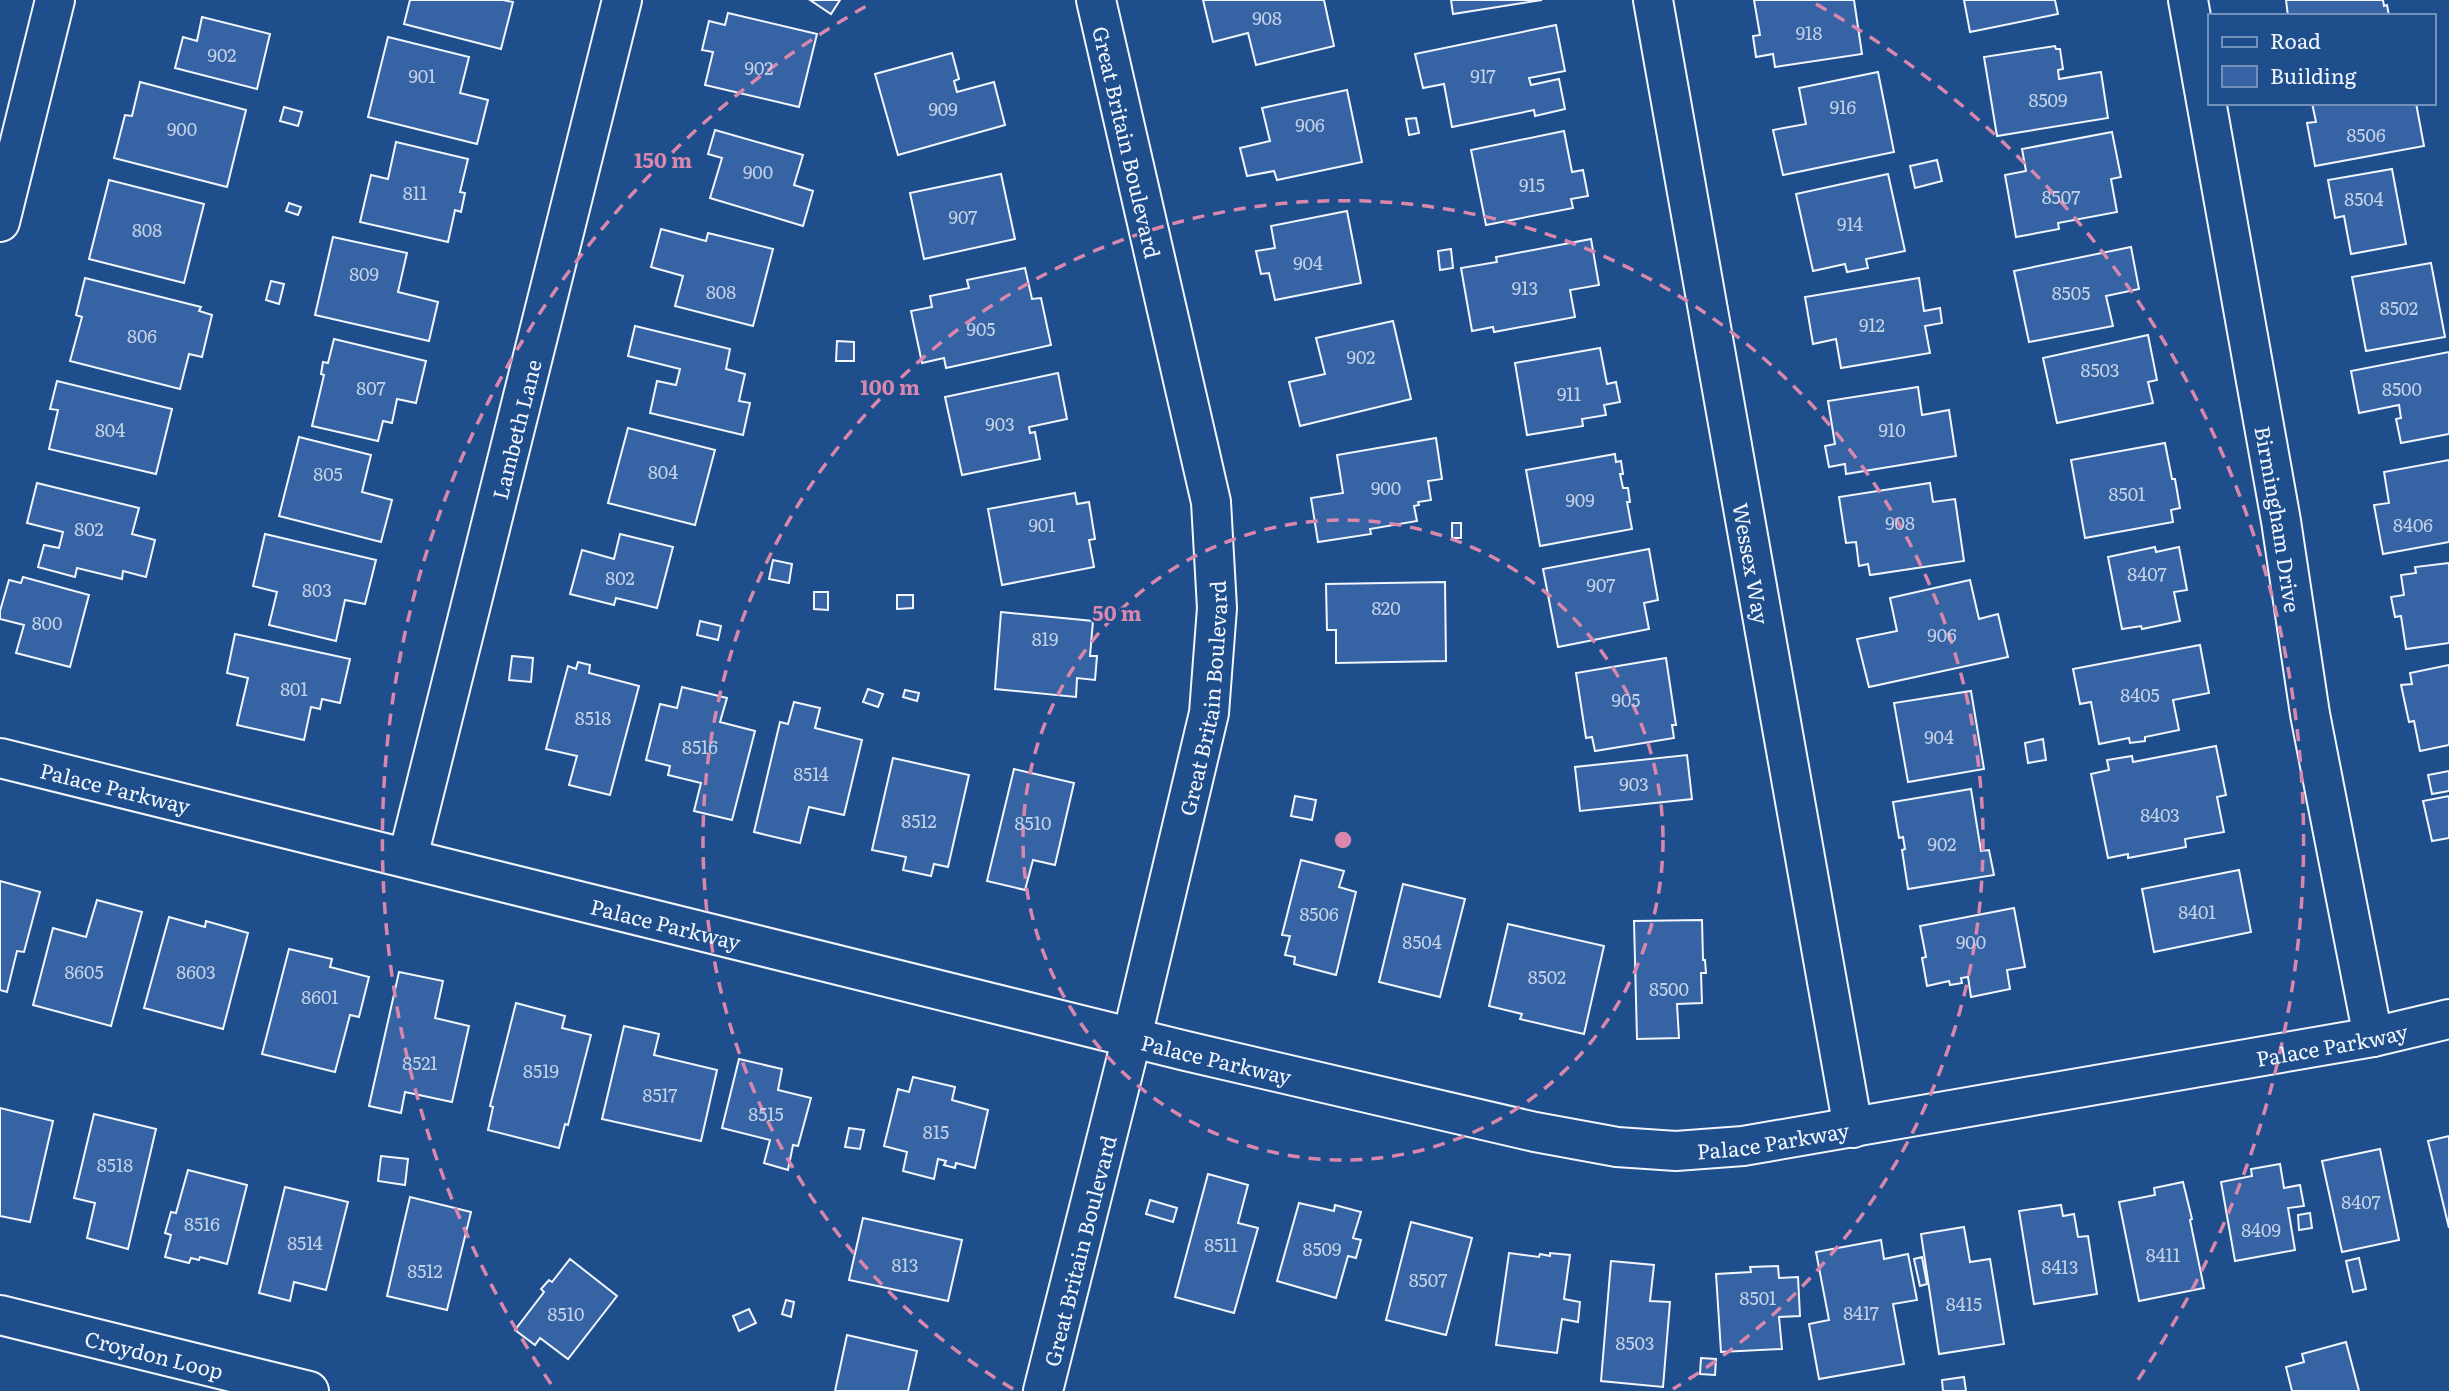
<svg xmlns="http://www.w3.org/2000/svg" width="2449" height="1391" viewBox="0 0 2449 1391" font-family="Literata,serif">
<rect width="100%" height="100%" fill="#1f4e8c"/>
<!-- building -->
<path fill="#3563a3" stroke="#f2f6ff" stroke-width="2" d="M410 0H503L513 2 501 49 404 24Z
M810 0H840L831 14Z
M1203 0H1324L1334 46 1256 65 1248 33 1213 42Z
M1451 0H1542L1453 14Z
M1754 0H1854L1862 54 1775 67 1773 54 1756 57 1753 36 1760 35Z
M1964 0H2055L2058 14 1970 32Z
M2286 0H2383L2384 6 2387 5 2389 16H2288Z
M728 13 817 34 799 107 705 85 713 52 702 50 709 21 725 25Z
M202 17 270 34 257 89 175 68 183 37 197 41Z
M1556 25 1565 71 1529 78 1531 85 1559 79 1565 109 1535 116 1534 110 1452 127 1444 84 1423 88 1415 54Z
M388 37 469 57 460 93 488 100 477 144 368 117Z
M2055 46 2056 49H2060L2063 69 2058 70 2059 79 2101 72 2108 118 1997 136 1984 57Z
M952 53 959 79 954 81 957 92 994 82 1005 125 898 155 875 74Z
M1878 72 1894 152 1783 175 1773 130 1806 124 1799 88Z
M140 82 246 110 227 187 114 158 125 115 132 116Z
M1347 90 1362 162 1277 180 1274 171 1247 176 1240 148 1270 141 1262 108Z
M2312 103H2416L2424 146 2315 166 2307 123 2316 122Z
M284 107 302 112 298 126 280 121Z
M1416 118 1419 133 1409 135 1406 119Z
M715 130 803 155 794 185 813 191 803 226 710 198 722 158 708 154Z
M1564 131 1572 172 1583 170 1588 196 1571 199 1573 208 1486 225 1471 150Z
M2112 132 2121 177 2111 179 2117 212 2058 223 2059 229 2016 237 2005 175 2026 171 2022 149Z
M396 142 468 159 460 192 465 193 461 212 455 210 448 242 360 222 371 175 388 179Z
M1937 160 1942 181 1915 188 1910 166Z
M2392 169 2406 244 2351 254 2344 216 2335 218 2328 180Z
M1001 174 1015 239 924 259 910 193Z
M1888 174 1905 251 1866 259 1868 268 1847 272 1845 264 1813 271 1796 194Z
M109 180 204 204 184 283 89 259Z
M289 203 301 207 298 215 286 211Z
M1347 211 1361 283 1275 300 1269 273 1261 274 1256 251 1275 248 1271 226Z
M661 229 706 241 708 233 773 249 753 326 675 306 683 276 651 267Z
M333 237 407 253 398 292 438 302 429 341 315 315Z
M1591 239 1599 285 1570 290 1575 317 1494 332 1493 327 1472 331 1461 268 1497 262 1496 257Z
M2131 247 2139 289 2106 296 2113 326 2029 342 2014 271Z
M1451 249 1453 268 1440 270 1438 251Z
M2431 263 2445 337 2366 351 2352 277Z
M1025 268 1032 299 1041 298 1051 345 946 368 944 358 922 363 911 311 932 307 930 296 969 288 967 280Z
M85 278 201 307 199 311 212 315 202 357 189 354 180 389 70 361 82 317 76 315Z
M1919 278 1924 311 1940 308 1942 323 1925 326 1930 353 1841 368 1836 339 1813 344 1805 297Z
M271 281 284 284 279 304 266 300Z
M1393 321 1411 399 1300 426 1289 382 1325 374 1316 338Z
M635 326 730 349 726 369 745 374 739 401 750 403 743 435 650 413 657 381 676 385 680 369 628 356Z
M2148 335 2157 380 2148 382 2153 403 2057 423 2043 358Z
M334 339 426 361 416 403 397 399 392 423 383 421 378 441 312 426 324 375 321 374 323 362 328 363Z
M837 341 854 342V361H836Z
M1600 348 1607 384 1616 382 1620 402 1604 405 1606 415 1582 419 1583 426 1527 435 1515 363Z
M2449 352V434L2401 443 2396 419 2401 418 2399 405 2359 413 2351 371Z
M1058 373 1067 419 1029 427 1030 433 1035 432 1040 459 962 475 945 397Z
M57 381 172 409 156 474 49 449 58 410 50 409Z
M1918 387 1922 415 1949 410 1956 456 1846 474 1845 464 1829 467 1825 446 1835 444 1828 401Z
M628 428 715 450 695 525 608 503Z
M299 437 371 455 362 492 392 500 381 542 279 516Z
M1436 438 1442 479 1428 481 1431 500 1418 502 1419 505 1414 506 1417 521 1370 529 1371 534 1318 542 1311 498 1343 493 1337 455Z
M2165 443 2172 479H2175L2180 508 2171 510 2173 522 2085 538 2071 460Z
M1615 454 1616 462 1621 461 1623 474H1620L1623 488H1628L1630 502H1627L1632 529 1540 546 1526 470Z
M2449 460V542L2383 554 2374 505 2389 503 2384 472Z
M37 483 139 508 132 534 155 540 146 577 123 571 122 579 77 568 75 577 38 567 44 545 59 548 63 532 27 523Z
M1930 483 1933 502 1955 499 1964 561 1870 575 1868 564 1859 566 1856 542 1846 543 1839 497Z
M1075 493 1077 504 1089 502 1095 539 1089 540 1094 567 1002 585 988 509Z
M1452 523H1461V538H1452Z
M265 534 376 560 365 604 345 600 336 641 269 625 277 592 253 586Z
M620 534 673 547 657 608 616 598 614 605 570 594 582 550 614 559Z
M2155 547 2156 552 2179 547 2187 590 2174 592 2180 621 2142 629 2141 626 2122 629 2108 557Z
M1649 549 1658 600 1644 603 1649 629 1558 647 1543 569Z
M773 560 792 564 789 583 769 579Z
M2449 563V643L2406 649 2401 616 2395 617 2391 597 2404 595 2401 575 2416 573 2415 567Z
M23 577 89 595 70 667 16 653 24 625 0 619V611L9 580 21 583Z
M1970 580 1979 619 1998 614 2008 657 1869 687 1857 639 1897 631 1890 598Z
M1445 582 1446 661 1336 663V630H1327L1326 584Z
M814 592H828V610L814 609Z
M897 595H913V608L897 609Z
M1001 612 1093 621 1090 656H1097L1095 680 1077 678 1076 697 995 689Z
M700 621 721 626 718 640 697 635Z
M235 634 350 659 340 703 322 699 320 709 311 707 304 740 237 725 248 678 227 673Z
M2200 645 2209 693 2173 700 2179 730 2145 737V741L2130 743 2129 738 2099 744 2091 702 2080 704 2073 669Z
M512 656 533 658 531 682 509 680Z
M1666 658 1676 725H1672L1674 738 1595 751 1592 737 1586 738 1576 673Z
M578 662 590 665 589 673 639 686 610 795 569 785 577 756 546 749 568 666 576 669Z
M2449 665V745L2420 751 2414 721 2409 722 2401 685 2412 684 2410 673Z
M682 687 727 698 720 722 755 731 732 820 694 811 701 783 668 775 670 766 646 760 660 704 677 708Z
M868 689 883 694 878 707 863 702Z
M905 690 919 693 917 701 903 697Z
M1971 691 1984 769 1908 782 1894 703Z
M794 702 820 708 815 728 862 740 844 815 809 807 800 843 754 832 780 722 788 724Z
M2043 739 2046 760 2028 763 2025 743Z
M2216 746 2226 795 2217 797 2224 832 2185 839 2186 847 2128 858V854L2108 858 2091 774 2109 770 2107 760 2132 756 2133 762Z
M1687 755 1692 799 1580 811 1575 767Z
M893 758 969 775 948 867 934 864 931 876 903 870 906 857 872 850Z
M1014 769 1074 783 1055 865 1033 860 1025 890 987 881Z
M2449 771V791L2432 794 2428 775Z
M1971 789 1981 851 1989 850 1994 875 1908 889 1902 850 1905 849 1903 837 1899 838 1893 802Z
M1295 796 1316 800 1312 820 1291 816Z
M2449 796V838L2432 841 2423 801Z
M1301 860 1344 871 1339 887 1356 892 1336 975 1294 964 1295 957 1285 955 1290 936 1282 935Z
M2239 870 2251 932 2154 952 2142 889Z
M0 881 40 892 24 952 17 951 7 992 0 990Z
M1403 884 1465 899 1440 997 1379 982Z
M97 900 142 912 111 1026 33 1005 53 928 86 937Z
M2014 908 2025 967 2007 970 2010 989 1971 997 1968 977 1961 978 1962 983 1950 985 1949 981 1927 986 1922 958 1926 957 1920 926Z
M169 917 205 927 206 921 248 933 223 1029 144 1008Z
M1702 920 1703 960H1705L1706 973H1701L1702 1003 1677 1004 1679 1038 1637 1039 1634 921Z
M1508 924 1604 946 1584 1034 1520 1019 1522 1014 1489 1006Z
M289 949 332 959 330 967 369 977 359 1017 350 1015 335 1072 262 1054Z
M399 972 443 981 435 1018 469 1026 452 1102 405 1092 401 1113 369 1106Z
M516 1003 565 1016 562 1028 591 1035 568 1125 565 1124 559 1148 488 1130 493 1107 490 1106Z
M624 1026 659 1034 654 1055 717 1070 701 1141 602 1119Z
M739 1059 782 1069 778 1090 811 1098 798 1146 793 1145 788 1170 764 1163 770 1140 722 1128Z
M913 1077 955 1087 952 1100 988 1110 975 1168 956 1163 955 1168 944 1165 946 1161 938 1159 934 1179 903 1171 907 1152 884 1146 898 1089 909 1092Z
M0 1108 53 1121 30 1222 0 1216Z
M94 1114 156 1129 128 1249 87 1238 95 1203 74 1198Z
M849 1128 864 1130 860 1149 845 1147Z
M2449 1136V1228L2428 1141Z
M2380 1149 2399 1240 2342 1252 2322 1161Z
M381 1156 408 1159 405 1185 378 1181Z
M2280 1164 2284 1188 2300 1185 2304 1206 2288 1208 2295 1250 2235 1261 2221 1182 2252 1176 2251 1169Z
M188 1170 247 1185 227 1264 200 1257 199 1260 191 1258 189 1263 165 1257 171 1235 165 1233 171 1212 176 1213Z
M1208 1174 1248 1185 1238 1223 1258 1228 1234 1313 1175 1297Z
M2183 1182 2192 1219 2190 1220 2204 1288 2139 1301 2119 1202 2155 1195 2154 1188Z
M285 1187 348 1202 326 1290 294 1282 290 1301 259 1293Z
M410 1197 471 1212 447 1310 387 1296Z
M1150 1200 1177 1208 1173 1222 1146 1214Z
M1299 1203 1334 1211 1335 1205 1361 1212 1353 1238 1361 1240 1356 1258 1348 1256 1336 1298 1277 1281Z
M2061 1205 2063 1216 2074 1214 2078 1237 2088 1236 2097 1294 2034 1304 2019 1211Z
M2310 1213 2312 1228 2299 1230 2298 1215Z
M863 1218 962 1240 948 1301 849 1280Z
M1411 1222 1472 1238 1446 1335 1386 1320Z
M1964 1227 1970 1262 1990 1259 2004 1344 1939 1354 1921 1234Z
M1881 1240 1884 1259 1908 1254 1917 1300 1893 1304 1904 1364 1819 1379 1809 1324 1829 1320 1816 1252Z
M1509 1253 1539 1257 1540 1254 1550 1256V1253L1570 1255 1564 1299 1580 1302 1578 1322 1562 1319 1557 1353 1496 1345Z
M1922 1257 1927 1284 1920 1286 1914 1259Z
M2359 1258 2366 1289 2353 1292 2346 1261Z
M570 1259 617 1296 568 1359 540 1338 535 1345 515 1330 544 1292 541 1289 549 1280 552 1282Z
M1611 1261 1654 1265 1650 1301 1670 1302 1663 1387 1601 1381Z
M1778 1266 1779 1278 1798 1277 1800 1316 1779 1317 1782 1349 1721 1352 1716 1274 1751 1272 1750 1267Z
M786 1300 794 1302 791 1317 782 1314Z
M749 1309 756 1323 739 1331 733 1316Z
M847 1335 917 1351 908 1391H835Z
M2346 1342 2359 1391H2292L2286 1367 2304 1362 2302 1354Z
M1701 1358 1716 1359 1715 1375 1700 1374Z
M1964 1377 1966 1391H1943L1942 1380Z"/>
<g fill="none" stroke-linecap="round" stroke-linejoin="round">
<defs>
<g id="street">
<path id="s1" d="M1653 0 1853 1128"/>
<path id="s2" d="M2188 0 2281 521 2310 714 2373 1037"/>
<path d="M0 222 55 0"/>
<path id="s3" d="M408 857 622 0"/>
<path id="s4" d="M0 1315 309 1391"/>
<path id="s5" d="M1043 1391 1132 1037 1209 713 1217 608 1211 502 1096 0"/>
</g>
<g id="secondary">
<path id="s6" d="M0 758 1186 1051 1535 1132 1617 1147 1676 1151 1743 1146 2373 1037 2449 1019"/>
</g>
</defs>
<!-- street casing -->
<use href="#street" stroke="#f2f6ff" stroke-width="42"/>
<!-- secondary casing -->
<use href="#secondary" stroke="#f2f6ff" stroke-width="42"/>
<!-- street -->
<use href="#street" stroke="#1f4e8c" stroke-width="38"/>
<!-- secondary -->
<use href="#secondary" stroke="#1f4e8c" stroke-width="38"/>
</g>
<!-- distance rings -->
<g fill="none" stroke="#da87ad" stroke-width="3.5" stroke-dasharray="12 9">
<circle cx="1343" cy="840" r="320"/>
<path d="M1013 1389A640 640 0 1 1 1673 1389"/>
<path d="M551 1384A961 961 0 0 1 870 4M1816 4A961 961 0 0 1 2135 1384"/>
</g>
<g text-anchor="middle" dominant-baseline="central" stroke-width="5" stroke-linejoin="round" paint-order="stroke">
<!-- number labels -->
<g font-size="18" fill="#c3d1e8">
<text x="1267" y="17">908</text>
<text x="1809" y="32">918</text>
<text x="222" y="54">902</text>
<text x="759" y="67">902</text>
<text x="422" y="75">901</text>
<text x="1483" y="75">917</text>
<text x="2048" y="99">8509</text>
<text x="1843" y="106">916</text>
<text x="943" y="108">909</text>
<text x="1310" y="124">906</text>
<text x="182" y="128">900</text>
<text x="2366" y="134">8506</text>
<text x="758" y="171">900</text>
<text x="1532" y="184">915</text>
<text x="415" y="192">811</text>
<text x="2061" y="196">8507</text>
<text x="2364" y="198">8504</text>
<text x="963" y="216">907</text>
<text x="1850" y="223">914</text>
<text x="147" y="229">808</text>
<text x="1308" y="262">904</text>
<text x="364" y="273">809</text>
<text x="1525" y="287">913</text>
<text x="721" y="291">808</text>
<text x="2071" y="292">8505</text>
<text x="2399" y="307">8502</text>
<text x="1872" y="324">912</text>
<text x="981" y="328">905</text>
<text x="142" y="335">806</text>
<text x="1361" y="356">902</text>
<text x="2100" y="369">8503</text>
<text x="371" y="387">807</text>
<text x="2402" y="388">8500</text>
<text x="1569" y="393">911</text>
<text x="1000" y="423">903</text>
<text x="110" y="429">804</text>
<text x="1892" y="429">910</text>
<text x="663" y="471">804</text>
<text x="328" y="473">805</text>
<text x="1386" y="487">900</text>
<text x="2127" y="493">8501</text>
<text x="1580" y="499">909</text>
<text x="1900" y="522">908</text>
<text x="1042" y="524">901</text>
<text x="2413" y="524">8406</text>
<text x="89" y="528">802</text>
<text x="2147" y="573">8407</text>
<text x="620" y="577">802</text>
<text x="1601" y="584">907</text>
<text x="317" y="589">803</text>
<text x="1386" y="607">820</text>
<text x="47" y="622">800</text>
<text x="1942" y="634">906</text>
<text x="1045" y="638">819</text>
<text x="294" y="688">801</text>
<text x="2140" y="694">8405</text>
<text x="1626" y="699">905</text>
<text x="593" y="717">8518</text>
<text x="1939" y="736">904</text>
<text x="700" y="746">8516</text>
<text x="811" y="773">8514</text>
<text x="1634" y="783">903</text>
<text x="2160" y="814">8403</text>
<text x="919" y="820">8512</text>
<text x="1033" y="822">8510</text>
<text x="1942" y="843">902</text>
<text x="2197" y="911">8401</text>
<text x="1319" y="913">8506</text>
<text x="1422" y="941">8504</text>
<text x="1971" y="941">900</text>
<text x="84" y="971">8605</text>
<text x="196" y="971">8603</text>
<text x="1547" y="976">8502</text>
<text x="1669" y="988">8500</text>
<text x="320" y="996">8601</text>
<text x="420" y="1062">8521</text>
<text x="541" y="1070">8519</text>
<text x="660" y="1094">8517</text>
<text x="766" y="1113">8515</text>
<text x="936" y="1131">815</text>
<text x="115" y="1164">8518</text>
<text x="2361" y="1201">8407</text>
<text x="202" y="1223">8516</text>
<text x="2261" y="1229">8409</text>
<text x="305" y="1242">8514</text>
<text x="1221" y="1244">8511</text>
<text x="1322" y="1248">8509</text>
<text x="2163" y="1254">8411</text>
<text x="905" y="1264">813</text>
<text x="2060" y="1266">8413</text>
<text x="425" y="1270">8512</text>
<text x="1428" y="1279">8507</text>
<text x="1758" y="1297">8501</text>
<text x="1964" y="1303">8415</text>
<text x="1861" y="1312">8417</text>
<text x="566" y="1313">8510</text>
<text x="1635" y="1342">8503</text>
</g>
<!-- street labels -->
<g font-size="21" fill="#f2f6ff" stroke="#1f4e8c">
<text transform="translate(1128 142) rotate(77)">Great Britain Boulevard</text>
<text stroke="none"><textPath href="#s3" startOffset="441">Lambeth Lane</textPath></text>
<text stroke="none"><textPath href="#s2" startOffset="527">Birmingham Drive</textPath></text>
<text stroke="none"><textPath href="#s1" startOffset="572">Wessex Way</textPath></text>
<text stroke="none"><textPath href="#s5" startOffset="712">Great Britain Boulevard</textPath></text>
<text stroke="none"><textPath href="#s6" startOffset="119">Palace Parkway</textPath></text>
<text stroke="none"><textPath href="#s6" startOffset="686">Palace Parkway</textPath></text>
<text stroke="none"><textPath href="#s6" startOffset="2387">Palace Parkway</textPath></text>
<text stroke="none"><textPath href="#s6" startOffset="1253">Palace Parkway</textPath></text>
<text stroke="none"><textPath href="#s6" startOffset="1820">Palace Parkway</textPath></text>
<text stroke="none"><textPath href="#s5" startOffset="145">Great Britain Boulevard</textPath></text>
<text stroke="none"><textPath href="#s4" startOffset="159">Croydon Loop</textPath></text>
</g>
</g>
<circle cx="1343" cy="840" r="10" fill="#da87ad" stroke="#1f4e8c" stroke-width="3.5"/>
<g font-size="21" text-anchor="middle" font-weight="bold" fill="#da87ad" stroke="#1f4e8c" stroke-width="5" stroke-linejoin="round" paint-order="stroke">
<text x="663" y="168">150 m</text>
<text x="890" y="395">100 m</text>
<text x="1117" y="621">50 m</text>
</g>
<!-- legend -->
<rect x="2208" y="14" width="228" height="91" fill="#1f4e8c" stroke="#7391ba" stroke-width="2"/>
<rect x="2222" y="37" width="35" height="10" fill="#1f4e8c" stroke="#7391ba" stroke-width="2"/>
<text x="2270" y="49" font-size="21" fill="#f2f6ff">Road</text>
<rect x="2222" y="66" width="35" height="21" fill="#3563a3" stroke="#7391ba" stroke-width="2"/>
<text x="2270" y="84" font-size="21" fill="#f2f6ff">Building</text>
</svg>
